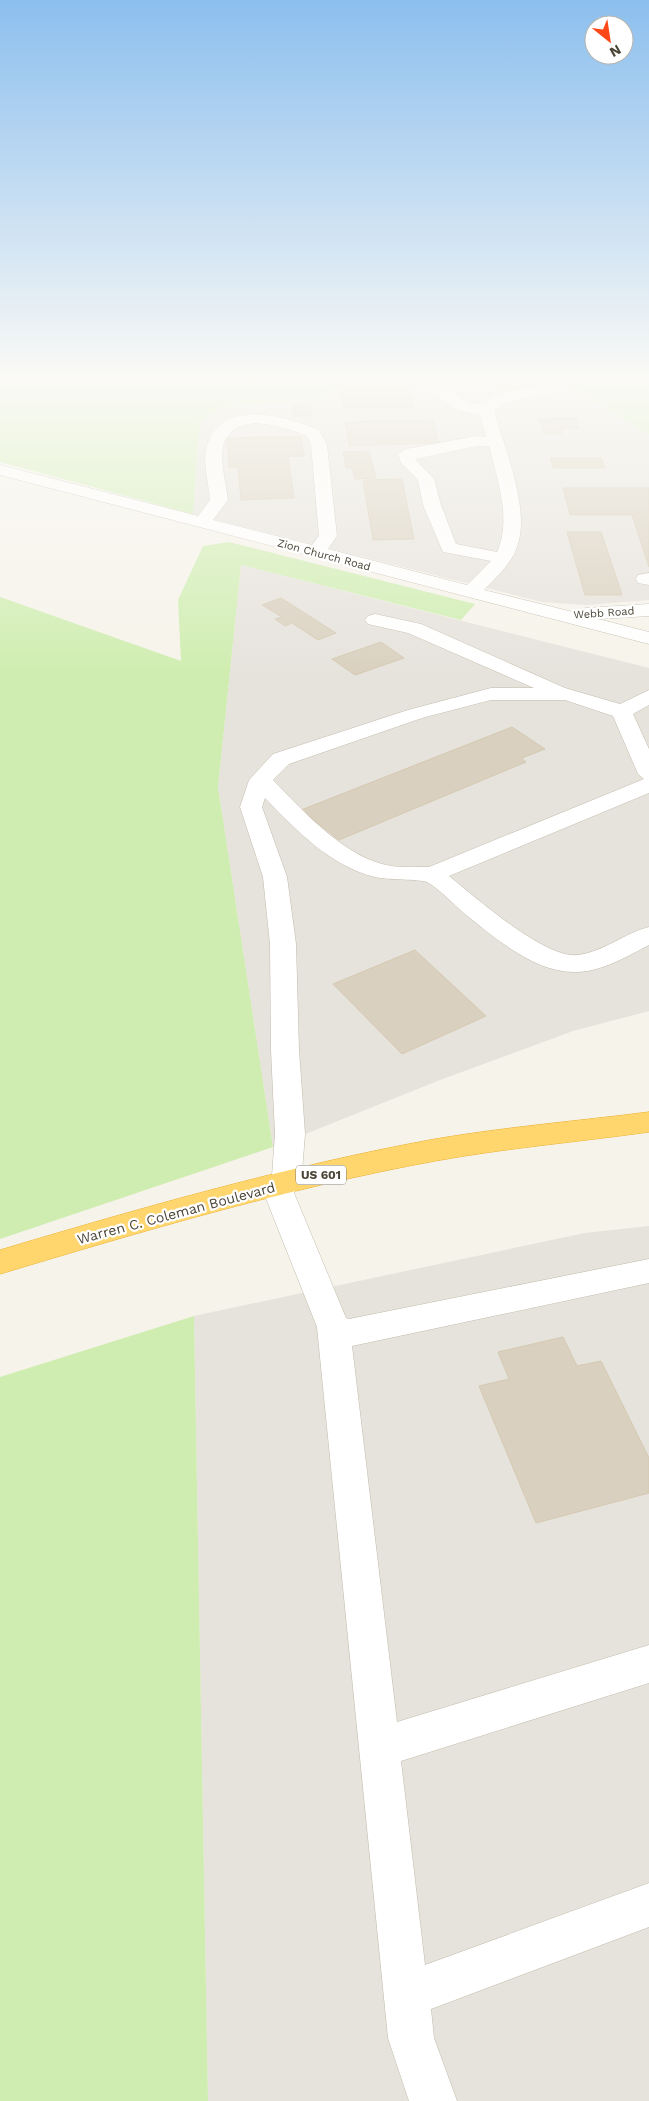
<svg xmlns="http://www.w3.org/2000/svg" width="649" height="2101" viewBox="0 0 649 2101" font-family="'Work Sans',sans-serif">
<rect width="100%" height="100%" fill="#f6f3ea"/>
<!-- industrial -->
<path fill="#e6e2dc" d="M336 382H563L649 435V600L587 605 542 602 193 514 200 421 221 408 332 397Z
M241 565 649 668V1011L573 1031 440 1080 273 1147 218 787Z
M649 1226V2101H208L194 1316 585 1233Z"/>
<!-- green -->
<path fill="#cfedb0" d="M0 382H336L332 397 221 408 200 421 193 514 0 462Z
M563 382H649V435Z
M229 542 475 604 461 620 241 565 218 787 273 1147 0 1239V597L181 661 178 600 203 546Z
M194 1316 208 2101H0V1377Z"/>
<!-- building -->
<path fill="#d9d0bf" stroke="#d5c9b1" d="M488 382H544L548 385 501 392Z
M409 386 413 407 343 408 341 387Z
M310 404 311 416H293V405Z
M575 418 579 429H561L562 434H544L539 419Z
M433 420 439 443 349 446 345 422Z
M301 436 304 456 288 457 294 498 241 500 238 467 229 468 227 438Z
M369 451 376 478 355 479 352 468H346L343 452Z
M550 458H601L605 468H553Z
M402 479 414 539 373 540 363 480Z
M563 488H649V567L632 515H570Z
M567 532H601L622 595H585Z
M281 598 336 633 318 640 292 623 285 626 275 619 282 617 262 605Z
M381 642 404 658 355 675 332 659Z
M512 727 545 749 522 758 526 762 339 840 301 810Z
M415 950 486 1016 402 1054 333 984Z
M563 1337 577 1366 601 1361 649 1458V1493L536 1523 479 1386 509 1379 498 1352Z"/>
<g fill="none" stroke-linecap="round" stroke-linejoin="round">
<defs>
<path id="minor" d="M553 384 558 385 560 388 558 391 507 402 494 410C504 447 531 510 517 547 511 564 497 577 484 590L577 613 579 610 586 608 649 604V616L598 619 649 632V644L0 475V465L198 516 210 500C209 484 203 465 206 450 217 397 285 415 319 430L327 445 337 536 328 549 467 585 491 561 443 552 423 505 418 480 401 463 398 454 406 449 477 436 486 437 480 414C463 414 446 406 437 393L439 390C452 386 460 402 474 404 484 406 489 398 498 394 515 388 535 387 553 384ZM256 423C274 425 290 429 307 436L311 445 319 536 312 545 213 520 228 500C224 467 208 428 256 423ZM477 446H489C497 478 512 520 497 552L456 544 441 505 434 479 415 459Z
M649 573V585L638 583 636 579 638 575Z
M375 614 421 624 565 688 620 704 649 690V705L633 714 649 749V793L449 876C474 896 546 960 578 955 603 952 625 933 649 927V945C628 956 599 973 574 972 534 972 495 938 465 914 453 904 441 890 427 882 421 879 386 880 375 877 330 866 296 830 265 798L262 807 287 877 296 944 299 1050 305 1134 301 1184 294 1193 346 1318 349 1319 649 1259V1283L352 1346 397 1722 649 1645V1683L401 1761 425 1965 649 1883V1927L431 2009 434 2038 457 2101H409L388 2038 317 1327 261 1186 265 1178 272 1176 275 1134 271 1050 270 944 263 877 240 807 249 780 273 754 408 710 491 688H534L408 633 368 624 365 620 368 616ZM491 700H565L613 716 638 774 644 779 429 867H424C410 867 395 868 382 864 341 853 301 809 273 780L289 764 422 718Z"/>
<path id="highway" d="M649 1112V1132C578 1142 506 1148 435 1161 288 1188 143 1231 0 1274V1250C144 1207 288 1166 435 1139 506 1127 578 1121 649 1112Z"/>
</defs>
<!-- minor casing -->
<use href="#minor" stroke="#c3bcac" stroke-width="1"/>
<!-- highway casing -->
<use href="#highway" stroke="#ebb030" stroke-width="1"/>
<!-- minor -->
<use href="#minor" fill="#fff" fill-rule="evenodd"/>
<!-- highway -->
<use href="#highway" fill="#ffd66d" fill-rule="evenodd"/>
</g>
<!-- sky -->
<linearGradient id="sky" x2="0" y2="1"><stop stop-color="#8cbfee"/><stop offset="0.56" stop-color="#fbfaf6"/><stop offset="1" stop-color="#fbfaf6" stop-opacity="0"/></linearGradient>
<rect width="649" height="677" fill="url(#sky)"/>
<g text-anchor="middle" dominant-baseline="central" stroke-width="4.5" stroke-linejoin="round" paint-order="stroke">
<!-- far-street labels -->
<g font-size="11" fill="#4b4537" stroke="#fff">
<text transform="translate(324 555) rotate(15)">Zion Church Road</text>
<text transform="translate(604 613) rotate(-4)">Webb Road</text>
</g>
<!-- shield labels -->
<rect fill="#fff" stroke="#817d73" stroke-width="1" x="296" y="1165.5" width="50" height="19" rx="4"/>
<g font-size="12" font-weight="bold" fill="#4b4537">
<text x="321" y="1175">US 601</text>
</g>
<!-- street labels -->
<g font-size="14" fill="#4b4537" stroke="#fff">
<text transform="translate(176 1213) rotate(-15)">Warren C. Coleman Boulevard</text>
</g>
</g>
<!-- north arrow -->
<g transform="translate(609 40) rotate(150)"><circle r="24" fill="#ffffff" stroke="#b7b5af"/>
<path d="M0-4L9 19L0 12L-9 19Z" fill="#ff4819"/>
<text y="-8" font-size="14" font-weight="bold" text-anchor="middle" fill="#4b4537">N</text>
</g>
</svg>
